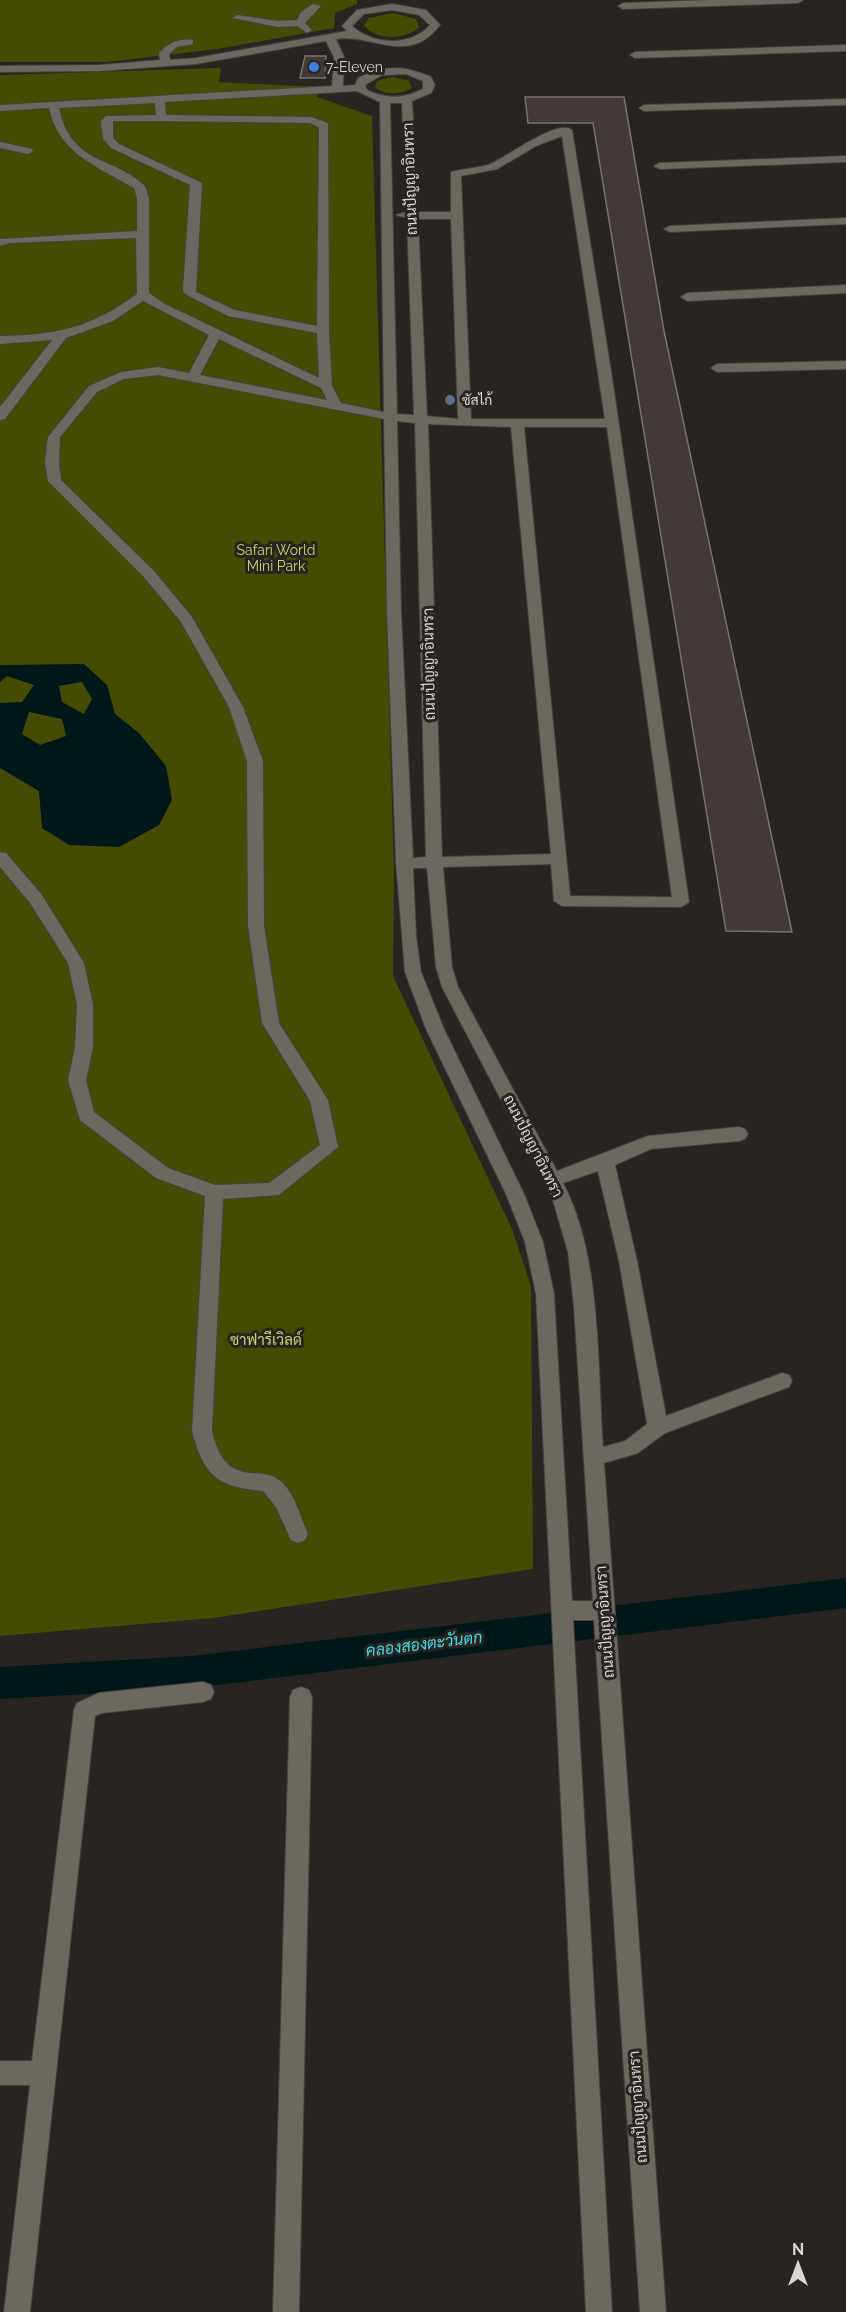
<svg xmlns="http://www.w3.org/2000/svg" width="846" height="2312" viewBox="0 0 846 2312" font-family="Raleway,Sarabun,sans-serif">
<rect width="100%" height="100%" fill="#28241f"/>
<!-- green -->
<path fill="#464b03" d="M0 0H357V4L335 13 334 28 218 49 107 62H0Z
M393 13 416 19 419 27C407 40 374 41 364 25L369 18Z
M221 68 219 82 317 87V97L372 116 394 871 393 976 512 1229 531 1286 533 1569 213 1618 0 1636V75Z
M392 77 408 80 412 88C401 95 385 96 375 87L377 81Z"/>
<!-- water -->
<path fill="#00171a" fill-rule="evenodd" d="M84 664 107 685 115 714 139 733 166 766 172 800 159 825 119 847 69 845 42 828 39 791 0 768V703L22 702 34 685 7 676 0 682V665ZM82 682 92 699 84 714 62 702 59 686ZM29 712 62 719 66 736 40 745 22 734Z"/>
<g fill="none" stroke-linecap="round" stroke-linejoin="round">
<!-- canal -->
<path fill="#00171a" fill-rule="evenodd" d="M846 1578V1608L192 1688 0 1699V1667L192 1656Z"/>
</g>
<!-- building -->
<path fill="#413a36" stroke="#7a726e" stroke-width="1.5" d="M305 56H326L325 78H300Z
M525 97H624L664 331 792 932 726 931 593 123H528Z"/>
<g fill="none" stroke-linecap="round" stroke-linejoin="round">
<defs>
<path id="minor" d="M712 0H803L798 3 623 9 618 6 623 3Z
M313 4 321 6 305 23 312 30 307 33 297 26 278 27 232 18 237 15 278 21 297 20 301 12Z
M392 4 426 10 440 25C408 67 372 33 336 39L344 57 343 86 355 85 358 78C386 65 402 65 431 77L435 85 431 93 412 101 418 212H451V172C463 169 476 168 488 165 505 159 557 118 572 130L611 371 689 902 681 907 562 906 554 901 551 864 443 867 452 967 458 987 557 1171 648 1136 739 1127 745 1129 748 1134 745 1139 739 1141 651 1149 615 1165 637 1261 666 1416 782 1373 789 1375 792 1381 789 1387 665 1433 638 1453 604 1463 666 2312H640L594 1620H573L612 2312H586L536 1294 525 1242 506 1194 426 1029 405 972 396 863 387 612 384 419 158 375 124 379 97 392 60 437 59 462 61 480 154 571 192 617 243 707 263 761 264 926 279 1023 328 1100 338 1147 279 1195 223 1199 212 1431C218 1455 226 1472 253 1473 261 1474 269 1474 276 1478 294 1488 300 1517 308 1534L305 1540 298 1543 291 1540 276 1507 263 1491C217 1487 204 1476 192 1431L205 1196 156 1178 80 1120 68 1080 75 1047 77 1004 68 963 30 903 0 867V852L6 853 42 895 84 963 93 1004V1047L86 1080 94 1112 168 1168 215 1185 269 1183 320 1145 310 1101 262 1023 248 926 247 761 229 707 181 622 144 577 48 481 45 462 48 437 89 386 121 372 158 367 189 373 209 335 143 301 113 321 66 338 5 419 0 420V407L52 340 0 344V336C56 335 91 328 137 294L136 238 9 243 0 246V239L137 231V198L134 188C98 167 58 153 49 108L0 111V105L332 86 334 57 326 41 196 64 99 71 0 72V66L99 65 160 60 159 53C168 43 179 38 193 40V44L177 47 169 54 170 60 196 58 347 31 342 26 357 10ZM392 10 419 15 430 25C411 47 373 45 352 26L364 14ZM406 74 423 81V89C404 99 386 99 367 90L365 85 382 75ZM357 91 380 102 384 412 341 403 332 386 329 331 328 123 311 117 166 115 165 102ZM155 103 156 115 106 116 101 121 103 139 111 148 190 185 183 290 185 294 228 316 317 333 319 378 163 303 149 293V198L145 186C113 155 71 166 59 108ZM390 103H402L406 212 396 215 407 218 414 415 397 414ZM161 121 310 123 319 127 317 326 235 310 196 292 202 183 119 144 113 138V121ZM562 136 605 419H471L461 176 497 169 536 146ZM418 219H451L458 419 427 416ZM219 339 321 388 327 400 200 375ZM397 421 415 423 426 857 413 858 401 612ZM428 424 511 427 551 854 442 857ZM524 427H607L672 897 570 896ZM413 868H427L436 967 442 987 552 1197 568 1252 574 1307 593 1601H572L554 1294 543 1242 524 1194 444 1029 421 972 416 936ZM598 1171 619 1261 647 1424 625 1441 603 1447C597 1365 602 1257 563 1183Z
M846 45V51L635 58 630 55 635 52Z
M846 99V105L644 111 639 108 644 105Z
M0 142 32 149 33 151 28 154 0 148Z
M846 156V162L660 169 654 166 660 163Z
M846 218V224L670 232 664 229 670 226Z
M846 285V293L687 301 681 297 687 293Z
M846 361V369L717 372 711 368 717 364Z
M203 1682 211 1685 214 1692 211 1699 203 1702 102 1713 95 1716 30 2312H4L30 2085H0V2061H32L74 1710 77 1703 99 1693Z
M301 1687 309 1690 312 1697 299 2312H273L290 1697 293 1690Z"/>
</defs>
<!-- minor casing -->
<use href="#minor" stroke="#45413d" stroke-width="2"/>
<!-- minor -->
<use href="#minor" fill="#6c6760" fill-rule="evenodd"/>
</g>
<!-- markers -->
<circle fill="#3f7fe0" stroke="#28241f" stroke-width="2" cx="314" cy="67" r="6"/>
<circle fill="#5c6f8a" stroke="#28241f" stroke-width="2" cx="450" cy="400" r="6"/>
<g text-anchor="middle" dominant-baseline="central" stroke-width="6" stroke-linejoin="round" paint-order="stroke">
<!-- far-poi labels -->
<g font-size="14" fill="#d9d6d3" stroke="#28241f" text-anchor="start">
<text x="326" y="67">7-Eleven</text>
<text x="462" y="400">ซัสไก้</text>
</g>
<!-- far-park labels -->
<g font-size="14" fill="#c9d371" stroke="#28241f">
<text x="276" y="550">Safari World<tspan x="276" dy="16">Mini Park</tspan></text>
</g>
<!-- street labels -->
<g font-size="15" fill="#d9d6d3" stroke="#28241f">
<text transform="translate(410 179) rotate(-92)">ถนนปัญญาอินทรา</text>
<text transform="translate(429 664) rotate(-91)">ถนนปัญญาอินทรา</text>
<text transform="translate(533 1146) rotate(63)">ถนนปัญญาอินทรา</text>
<text transform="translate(605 1622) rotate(-94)">ถนนปัญญาอินทรา</text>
<text transform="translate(638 2107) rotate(-94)">ถนนปัญญาอินทรา</text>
</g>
<!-- park labels -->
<g font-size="15" fill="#c9d371" stroke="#28241f">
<text x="266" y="1340">ซาฟารีเวิลด์</text>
</g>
<!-- water labels -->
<g font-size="16" font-style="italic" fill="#45d9e4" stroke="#28241f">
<text transform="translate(424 1644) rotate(-7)">คลองสองตะวันตก</text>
</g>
</g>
<!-- north arrow -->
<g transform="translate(798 2264)" stroke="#28241f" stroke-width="4.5" paint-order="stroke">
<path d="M0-4.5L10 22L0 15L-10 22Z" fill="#d9d6d3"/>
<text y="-9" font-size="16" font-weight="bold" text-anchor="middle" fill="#d9d6d3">N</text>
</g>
</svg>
